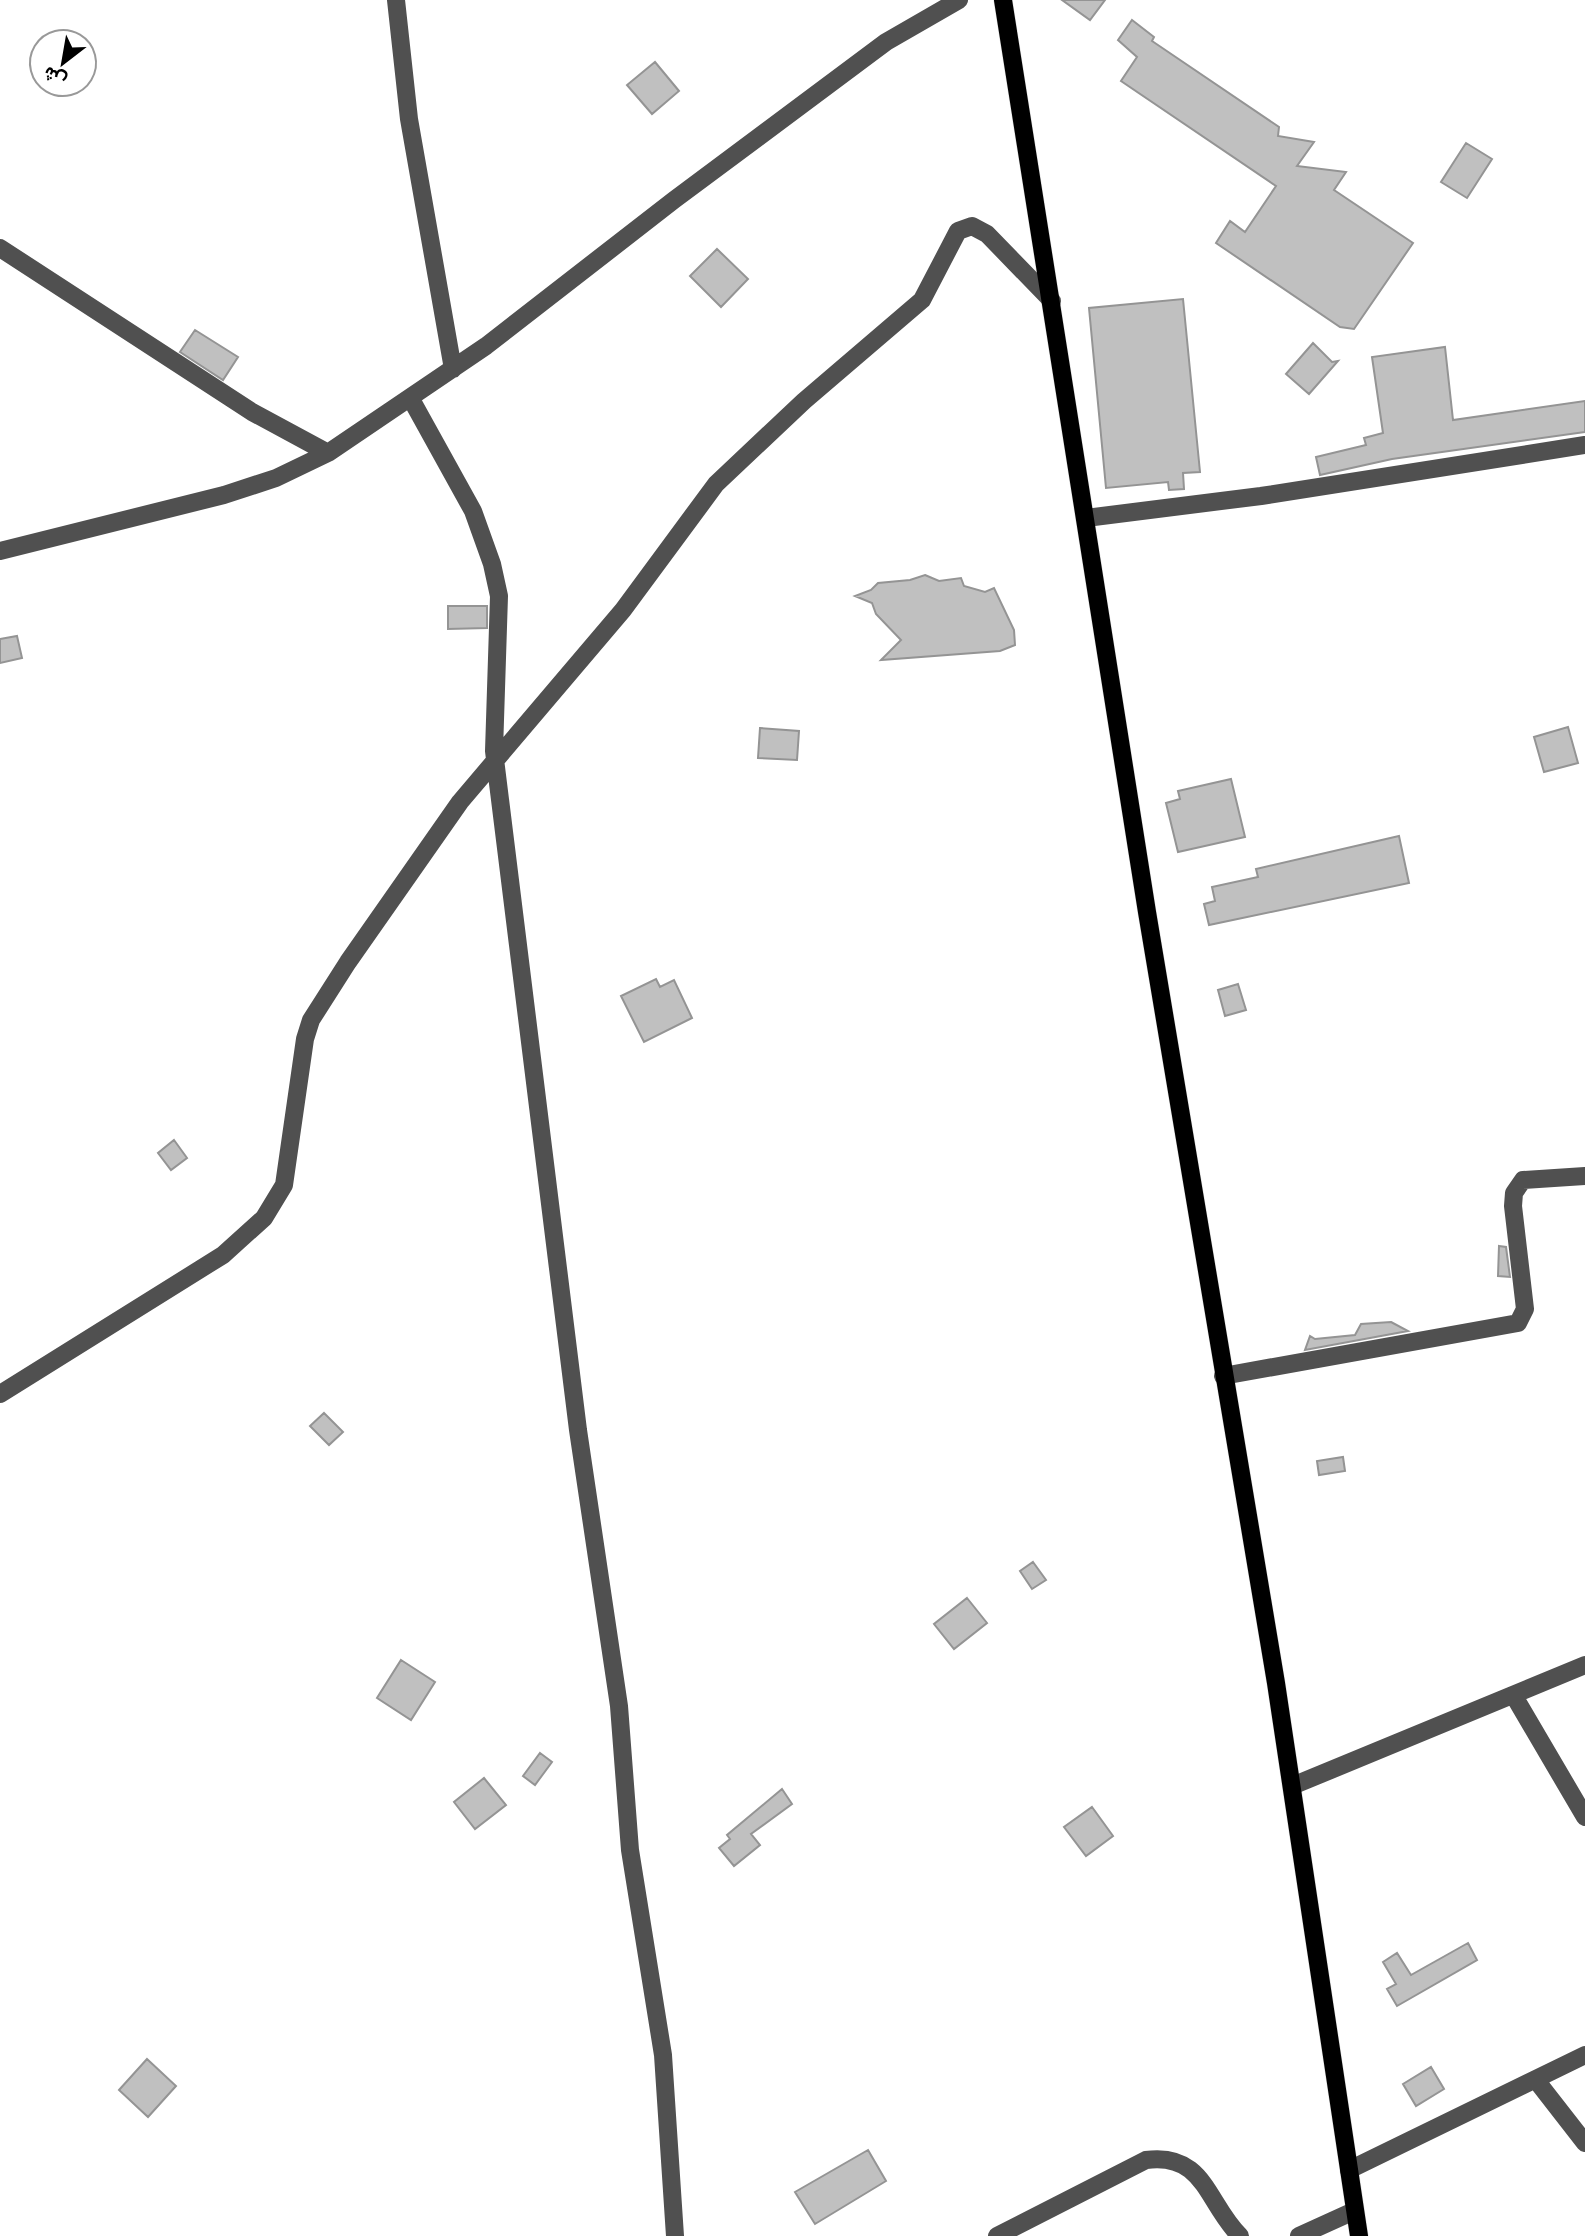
<svg xmlns="http://www.w3.org/2000/svg" width="1585" height="2236" viewBox="0 0 1585 2236" font-family="Signika,Vazirmatn,sans-serif">
<rect width="100%" height="100%" fill="#fff"/>
<!-- building -->
<path fill="#c0c0c0" stroke="#949494" stroke-width="2" d="M1062 0H1105L1090 20Z
M1132 20 1154 37 1152 41 1279 127 1278 136 1314 142 1297 166 1346 172 1334 190 1413 243 1354 329 1340 327 1216 243 1230 221 1245 232 1276 186 1121 81 1137 57 1118 40Z
M655 62 679 91 652 114 627 85Z
M1466 143 1492 159 1467 198 1441 182Z
M717 249 748 279 721 307 690 276Z
M1183 299 1200 472 1183 473 1184 489 1169 490 1168 482 1106 488 1089 308Z
M195 330 238 357 223 380 180 352Z
M1313 343 1332 362 1338 361 1309 394 1286 374Z
M1445 347 1453 420 1585 401V432L1392 459 1320 475 1316 457 1366 445 1364 438 1383 433 1372 357Z
M925 575 939 581 961 578 964 586 985 592 994 588 1014 630 1015 645 1000 651 881 660 901 640 876 614 872 603 855 596 871 590 878 583 910 580Z
M448 606H487V628L448 629Z
M17 636 22 658 0 663V639Z
M1568 727 1578 763 1544 772 1534 737Z
M760 728 799 731 797 760 758 758Z
M1231 779 1245 837 1178 852 1166 803 1180 799 1178 791Z
M1399 836 1409 883 1209 925 1204 904 1215 901 1212 887 1258 877 1256 869Z
M656 979 660 987 674 980 692 1018 644 1042 621 996Z
M1238 984 1246 1010 1225 1016 1218 990Z
M174 1140 187 1158 171 1170 158 1153Z
M1499 1246 1506 1247 1510 1277 1498 1276Z
M1391 1322 1408 1331 1305 1350 1310 1336 1315 1339 1355 1335 1361 1324Z
M324 1413 343 1432 329 1445 310 1426Z
M1343 1457 1345 1471 1319 1475 1317 1461Z
M1033 1562 1046 1580 1032 1589 1020 1571Z
M967 1598 987 1623 954 1649 934 1624Z
M401 1660 435 1682 411 1720 377 1698Z
M540 1753 552 1762 535 1785 523 1776Z
M484 1778 506 1805 475 1829 454 1802Z
M782 1789 792 1804 751 1834 760 1845 734 1866 719 1848 730 1839 727 1835Z
M1092 1807 1113 1836 1086 1856 1064 1827Z
M1468 1943 1477 1960 1397 2006 1387 1989 1396 1984 1383 1962 1397 1953 1411 1975Z
M147 2059 176 2086 148 2117 119 2090Z
M1431 2067 1444 2089 1416 2106 1403 2084Z
M868 2150 886 2181 815 2224 795 2192Z"/>
<g fill="none" stroke-linecap="round" stroke-linejoin="round">
<defs>
<path id="major" d="M1003 0 1147 912 1276 1683 1359 2236"/>
</defs>
<!-- major casing -->
<use href="#major" stroke="#dbdbdb" stroke-width="19"/>
<!-- minor -->
<path stroke="#505050" stroke-width="18" d="M396 0 409 119 453 369
M0 248 252 412 328 453
M411 399 473 511 492 564 499 596 494 751 578 1430 619 1706 630 1850 663 2055 675 2236
M1086 518 1261 496 1585 445
M0 551 224 495 276 478 328 453 486 346 674 200 886 42 959 0
M1223 1376 1518 1323 1525 1309 1513 1206 1514 1193 1523 1180 1585 1176
M0 1394 223 1255 264 1218 284 1185 305 1039 311 1020 348 962 460 802 623 610 716 484 804 401 922 300 958 231 972 226 987 234 1052 301
M1514 1696 1585 1817
M1292 1786 1585 1665
M1536 2080 1585 2143
M1349 2170 1585 2055
M997 2236 1146 2160C1205 2152 1207 2204 1240 2236
M1299 2236 1354 2211"/>
<!-- major -->
<use href="#major" stroke="#000" stroke-width="18"/>
</g>
<!-- north arrow -->
<g transform="translate(63 63) rotate(211)"><circle r="33" fill="#ffffff" stroke="#999999" stroke-width="2"/>
<path d="M0-5L12 26L0 18L-12 26Z" fill="#000000"/>
<text y="-10" font-size="19" font-weight="bold" text-anchor="middle" fill="#000000">ش</text>
</g>
</svg>
